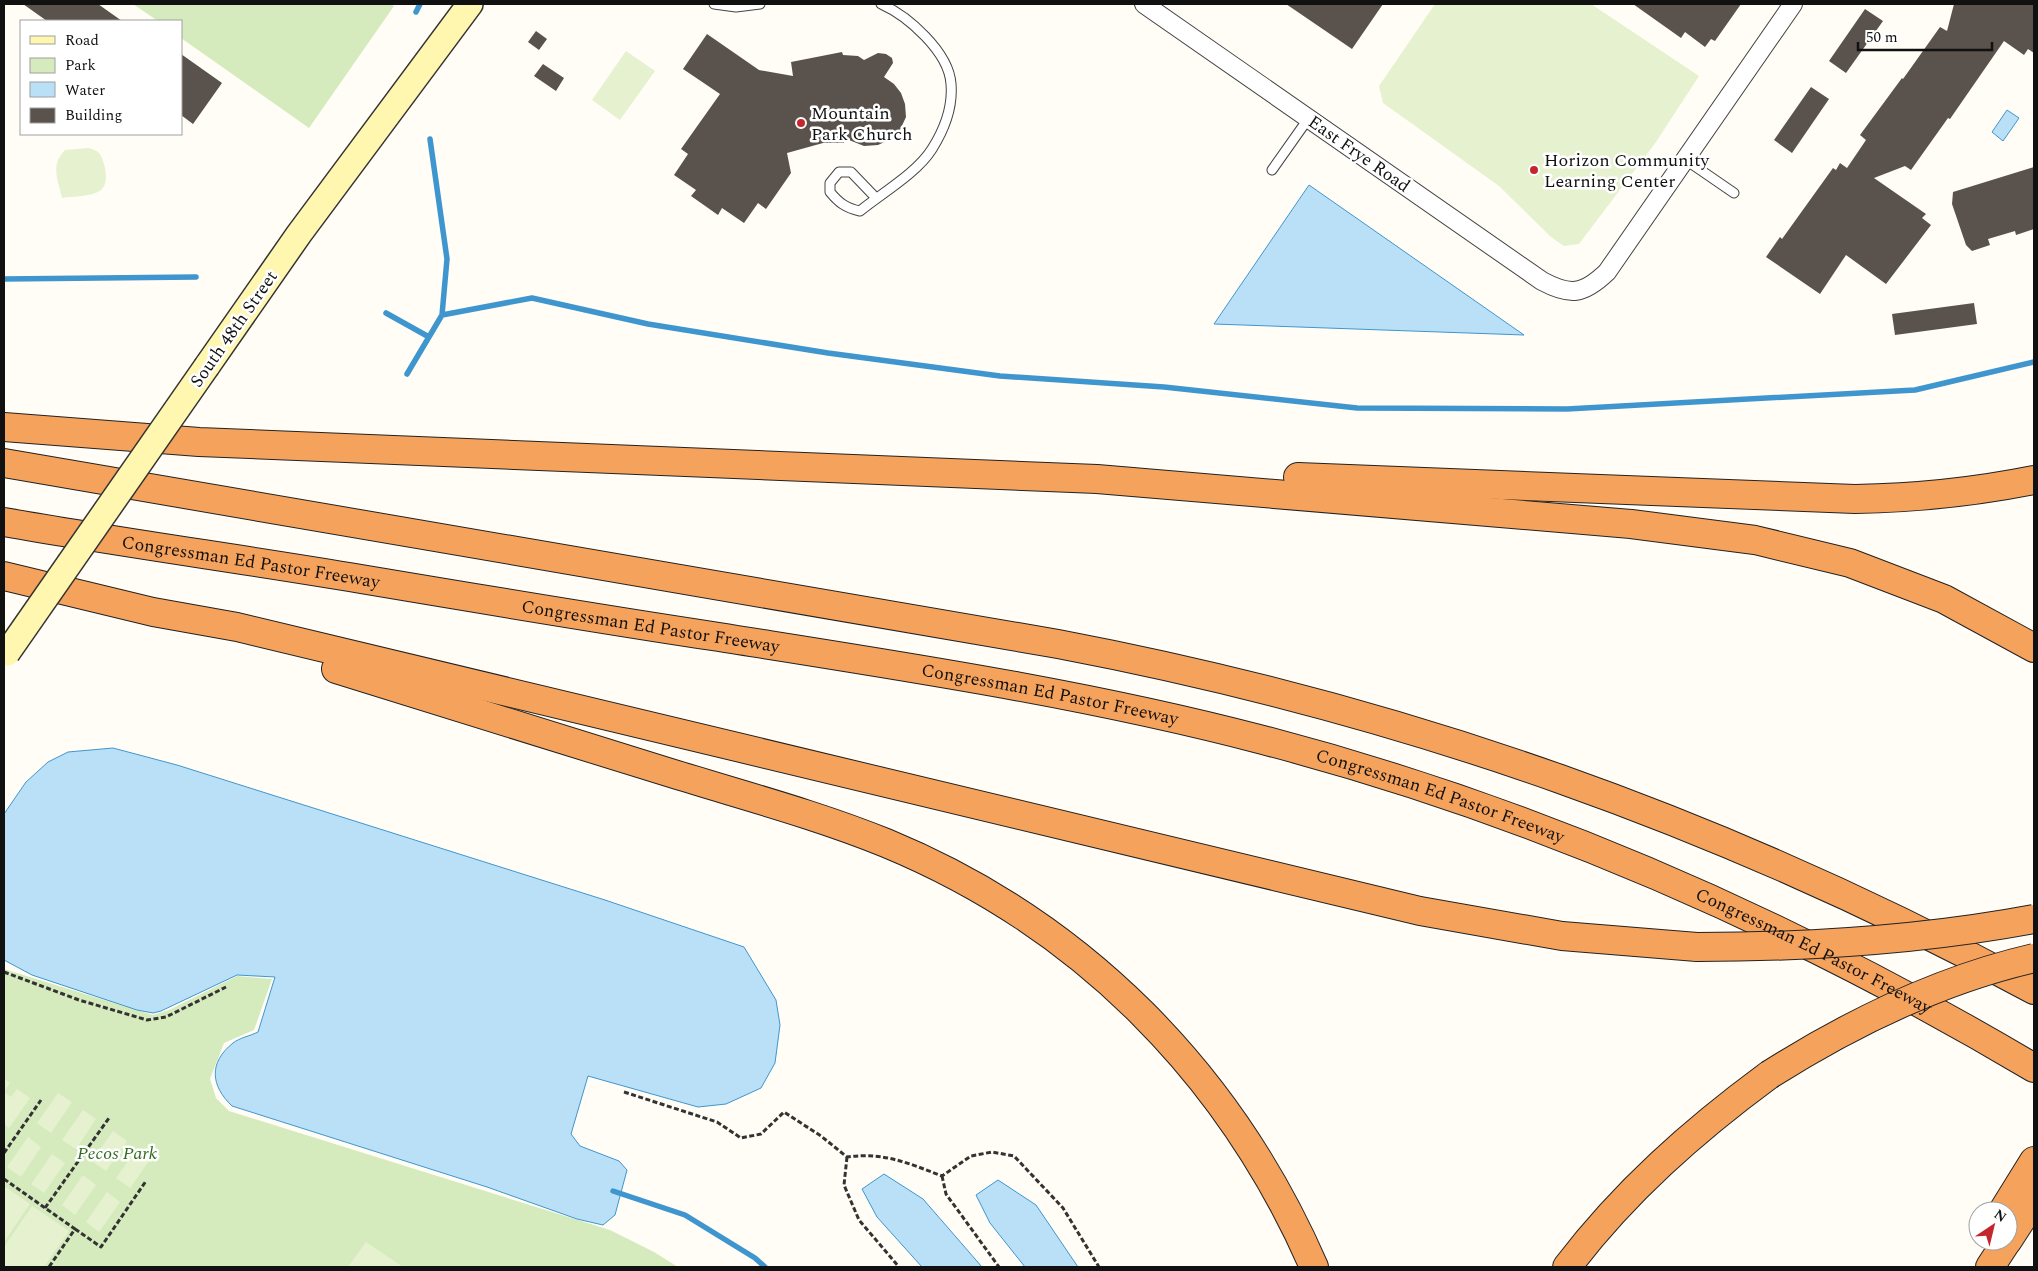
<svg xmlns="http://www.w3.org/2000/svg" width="2038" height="1271" viewBox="0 0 2038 1271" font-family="Spectral,serif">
<rect width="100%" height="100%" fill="#fffdf5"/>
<!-- green -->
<path fill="#d5ebbd" d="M133 4H390L394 6 309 128 181 38V21H158Z
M4 969 153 1015 169 1010 237 976 272 979 254 1030 224 1043 210 1079 216 1098 229 1111 610 1230 654 1252 678 1267H4Z"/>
<!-- pitch -->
<path fill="#e6f2cf" d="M1435 4H1591L1699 76 1656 142 1579 244 1564 246 1551 237 1499 186 1383 103 1379 86Z
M626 51 655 71 620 120 592 100Z
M88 148C92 149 96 150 99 153 105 161 110 183 101 190 92 197 73 196 62 198 58 180 50 165 65 150Z
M4 1079 10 1083 4 1092 11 1097 17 1089 30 1098 9 1128 4 1124Z
M58 1093 72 1102 51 1133 37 1123Z
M83 1110 96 1119 76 1149 62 1140Z
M113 1131 127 1141 106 1171 92 1161Z
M28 1137 41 1147 21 1177 7 1167Z
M137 1148 151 1158 130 1188 116 1178Z
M52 1154 65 1163 44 1193 31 1184Z
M83 1175 96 1185 75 1215 62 1205Z
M4 1186 30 1204 4 1242Z
M107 1192 120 1202 99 1232 86 1222Z
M32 1206 69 1231 44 1267H4V1247Z
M366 1242 403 1267H348Z"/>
<!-- water -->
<path fill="#b9e0f7" stroke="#3f96cf" d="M2007 110 2019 118 2003 141 1992 132Z
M1309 185 1524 335 1214 324Z
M113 748 177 765 605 900 744 947 776 1000 780 1025 775 1063 761 1088 726 1104 698 1107 588 1076 571 1134 580 1146 619 1161 627 1170 615 1215 603 1225 577 1219 487 1187 232 1106C211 1086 208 1063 233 1043 239 1038 250 1036 258 1032L275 977 237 975 161 1011 153 1013 137 1010 32 975 4 960V814L26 782 48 762 68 752Z
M884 1174 923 1199 982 1267H922L877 1217 862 1189Z
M998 1180 1036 1205 1078 1267H1025L990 1223 976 1195Z"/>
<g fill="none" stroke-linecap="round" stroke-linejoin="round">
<!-- stream -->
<path stroke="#3f96cf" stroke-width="5.5" d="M416 12 420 4
M430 139 447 259 442 315
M4 279 196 277
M386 313 429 337
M407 374 442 315 532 298 648 324 828 353 1000 376 1164 387 1357 408 1567 409 1915 390 2034 362
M613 1191 685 1215 755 1258 765 1267"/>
</g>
<!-- building -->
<path fill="#5a524d" d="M23 4H98L122 21H47Z
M1286 4H1383L1352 49Z
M1633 4H1741L1715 41 1711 39 1705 47 1685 32 1681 38Z
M1954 4H2034V53L2028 49 2024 55 2004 41 1950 119 1948 118 1911 170 1905 166 1874 178 1926 214 1922 218 1931 225 1886 284 1846 255 1820 294 1766 257 1780 237 1782 239 1833 168 1836 170 1840 163 1847 168 1866 140 1860 135 1902 78 1903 79 1940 27 1947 31Z
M1865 9 1883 21 1846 73 1829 61Z
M536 31 547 39 539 50 528 42Z
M707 34 759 70 793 76 791 62 842 52 843 55 858 56 864 60 878 53 886 54 892 58 893 63 884 77 894 84 901 93 905 104 906 117 900 130 891 139 878 145 864 146 844 138V143H823L787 153 791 173 766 209 758 203 744 223 722 208 718 215 691 196 696 190 674 175 688 154 681 149 720 94 683 69Z
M181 54 222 83 193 124 181 115Z
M543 64 564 78 556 91 534 76Z
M1811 87 1829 99 1792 153 1774 140Z
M2034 167V229L2016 235 2015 231 1988 239 1990 245 1972 251 1966 245 1952 204 1953 192Z
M1974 303 1977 324 1895 335 1892 314Z"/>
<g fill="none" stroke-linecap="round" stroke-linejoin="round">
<defs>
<path id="lane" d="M714 4 736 7 760 4
M1686 160 1734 193
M1272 170 1308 119
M876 198 851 172H839L830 183V192C839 203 846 208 860 211 882 193 917 173 932 149 944 130 953 107 951 84 949 52 908 16 881 4"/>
<path id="street" d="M1144 4 1542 281C1570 296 1583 295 1607 272L1793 4"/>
<path id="secondary" d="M207 366 299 234 470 4"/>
<g id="highway">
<path d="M4 427 199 442 1097 479 1631 524 1755 540 1850 563 1944 599 2034 648"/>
<path d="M4 463 1058 644C1405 710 1723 822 2034 990"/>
<path d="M1298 477 1855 499C1916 498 1974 492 2034 480"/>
<path id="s1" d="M4 522C123 543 242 559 361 579 480 599 599 619 719 637 901 666 1084 693 1263 740 1535 811 1793 925 2034 1068"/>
<path d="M4 576 153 612 237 627 1420 911 1562 936 1697 947"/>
<path d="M336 669C449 704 562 739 674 774 745 796 817 815 886 843 1082 924 1230 1074 1314 1267"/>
<path d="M2003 1211 2034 1161"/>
<path d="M2008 1240 2034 1200"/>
<path d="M1567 1267C1624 1192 1693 1131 1769 1075"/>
<path d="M1990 1267 2007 1241"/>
</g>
</defs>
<!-- lane casing -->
<use href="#lane" stroke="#444" stroke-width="11"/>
<!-- street casing -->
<use href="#street" stroke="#444" stroke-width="20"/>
<!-- secondary casing -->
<use href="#secondary" stroke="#333" stroke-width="28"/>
<!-- highway casing -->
<use href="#highway" stroke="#222" stroke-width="30"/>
<!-- path -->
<path stroke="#333" stroke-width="3" stroke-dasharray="5 2.5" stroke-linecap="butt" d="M4 972 79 1000 147 1020 166 1017 226 987
M624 1092 717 1122 741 1138 761 1134 784 1112 821 1136 847 1157C884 1152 908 1163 942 1176L971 1156 992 1152 1014 1156 1063 1208 1099 1267
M4 1153 41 1100
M847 1157 844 1185 859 1220 899 1267
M942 1176 946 1194 999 1267
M4 1179 75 1229 49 1267
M45 1208 109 1118
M75 1229 101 1247 146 1181"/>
<!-- lane -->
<use href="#lane" stroke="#fff" stroke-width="9"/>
<!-- street -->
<use href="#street" stroke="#fff" stroke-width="18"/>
<!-- secondary -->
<use href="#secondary" stroke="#fff6b0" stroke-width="25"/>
<!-- highway -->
<use href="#highway" stroke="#f5a25d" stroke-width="28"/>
<defs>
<path id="secondary-bridge" d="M7 653 207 366"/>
<path id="highway-bridge" d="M1697 947C1811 947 1922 940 2034 919
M1769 1075C1851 1023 1939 980 2034 958"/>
</defs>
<!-- secondary-bridge casing -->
<use href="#secondary-bridge" stroke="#333" stroke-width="28" stroke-linecap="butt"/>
<!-- highway-bridge casing -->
<use href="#highway-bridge" stroke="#222" stroke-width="30" stroke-linecap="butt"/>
<!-- secondary-bridge -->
<use href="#secondary-bridge" stroke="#fff6b0" stroke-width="25"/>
<!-- highway-bridge -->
<use href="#highway-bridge" stroke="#f5a25d" stroke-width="28"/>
</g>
<!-- markers -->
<g fill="#c4262e" stroke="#fff" stroke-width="2">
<circle cx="801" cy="123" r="5"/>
<circle cx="1534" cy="170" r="5"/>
</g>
<g text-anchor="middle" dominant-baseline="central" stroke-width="5" stroke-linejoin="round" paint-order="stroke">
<!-- poi labels -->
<g font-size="18" fill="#111" stroke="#fff" text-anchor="start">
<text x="811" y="113">Mountain<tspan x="811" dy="21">Park Church</tspan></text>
<text x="1544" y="160">Horizon Community<tspan x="1544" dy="21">Learning Center</tspan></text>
</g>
<!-- street labels -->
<g font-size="18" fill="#111" stroke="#fff">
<text transform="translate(1359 154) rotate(35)">East Frye Road</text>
<text transform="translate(234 329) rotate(-55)">South 48th Street</text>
<text stroke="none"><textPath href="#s1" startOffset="250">Congressman Ed Pastor Freeway</textPath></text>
<text stroke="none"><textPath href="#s1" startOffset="655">Congressman Ed Pastor Freeway</textPath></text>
<text stroke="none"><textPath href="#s1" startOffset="1060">Congressman Ed Pastor Freeway</textPath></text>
<text stroke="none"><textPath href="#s1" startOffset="1464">Congressman Ed Pastor Freeway</textPath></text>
<text stroke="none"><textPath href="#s1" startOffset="1869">Congressman Ed Pastor Freeway</textPath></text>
</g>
<!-- park labels -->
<g font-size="18" font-style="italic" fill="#2f6b1f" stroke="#fff">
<text x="117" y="1153">Pecos Park</text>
</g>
</g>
<!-- border -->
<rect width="2038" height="1271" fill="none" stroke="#111111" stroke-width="10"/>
<!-- legend -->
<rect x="20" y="20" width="162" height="115" fill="#ffffff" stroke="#a0a0a0"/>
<rect x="30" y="36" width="25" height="8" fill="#fff6b0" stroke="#a0a0a0"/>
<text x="65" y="45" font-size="15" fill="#111111">Road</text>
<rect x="30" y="58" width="25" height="15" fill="#d5ebbd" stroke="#a0a0a0"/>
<text x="65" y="70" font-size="15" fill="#111111">Park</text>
<rect x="30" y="82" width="25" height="15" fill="#b9e0f7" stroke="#a0a0a0"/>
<text x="65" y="95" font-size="15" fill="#111111">Water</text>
<rect x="30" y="108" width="25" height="15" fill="#5a524d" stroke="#a0a0a0"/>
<text x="65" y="120" font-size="15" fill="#111111">Building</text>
<!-- north arrow -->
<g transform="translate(1993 1226) rotate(35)"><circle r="24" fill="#ffffff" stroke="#a0a0a0"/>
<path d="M0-4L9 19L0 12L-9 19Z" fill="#c4262e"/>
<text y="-8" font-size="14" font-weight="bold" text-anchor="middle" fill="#111111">N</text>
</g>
<!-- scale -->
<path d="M1858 42v8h134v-8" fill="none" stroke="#111111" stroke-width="2.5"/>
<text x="1866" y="42" font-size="15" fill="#111111" stroke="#ffffff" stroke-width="4" paint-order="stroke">50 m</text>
</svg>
